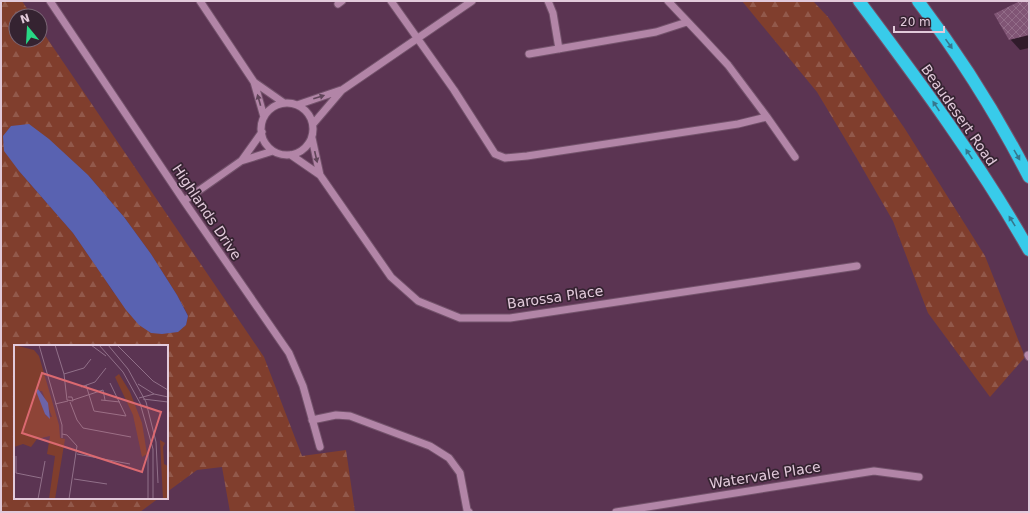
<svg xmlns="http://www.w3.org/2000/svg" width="1030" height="513" viewBox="0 0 1030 513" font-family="'DejaVu Sans',sans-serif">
<defs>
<pattern id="forest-firs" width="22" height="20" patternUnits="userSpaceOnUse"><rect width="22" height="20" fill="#803e2d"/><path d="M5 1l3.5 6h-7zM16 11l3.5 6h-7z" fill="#92594b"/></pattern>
<pattern id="building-cross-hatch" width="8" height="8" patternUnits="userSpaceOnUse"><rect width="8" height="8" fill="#805575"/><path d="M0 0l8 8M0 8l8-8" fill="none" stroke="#926c88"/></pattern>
</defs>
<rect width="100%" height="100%" fill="#5b3452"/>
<!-- forest -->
<path fill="url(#forest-firs)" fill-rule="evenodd" d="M1 1H22L32 16H16V40H40V28L264 357 302 456 346 450 355 512H230L222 467 197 470 167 492V346H15V498H159L140 512H1ZM19 171 88 175 124 217 151 254 177 295 188 315 186 325 113 292 103 276 73 233Z
M742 1H813L828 17 905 129 985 256 1025 357 990 397 928 313 893 221 856 157 817 92Z"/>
<!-- water -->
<path fill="#5962b1" d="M29 124 49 139 88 175 124 217 151 254 177 295 188 316 186 325 178 332 162 334 151 333 139 325 126 310 73 233 19 171 4 151 3 136 11 126Z"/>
<!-- shadow -->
<path fill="#0007" d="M1022 1H1029V48L1020 50 1010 39Z"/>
<!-- building -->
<path fill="url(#building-cross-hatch)" d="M1020 1H1029V35L1009 40 994 14Z"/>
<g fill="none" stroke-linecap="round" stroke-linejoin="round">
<defs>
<path id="minor" d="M50 1 184 201 289 353 303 386 320 447
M200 1 254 82 264 117
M391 1 454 90 495 154 505 158 527 156 738 124 767 117 728 65 702 37 668 1
M548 1 553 13 559 49
M338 4 342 1
M529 54 656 32 687 22
M254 82 284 103
M261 129a26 26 0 1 1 52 0a26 26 0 1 1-52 0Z
M297 105 341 90
M767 117 795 157
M313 124 342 90 472 1
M312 138 320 175
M291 155 320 175 391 277 418 301 460 318H510L857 266
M242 160 262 132
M184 201 241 161 273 151
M1028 355 1029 357
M312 420 336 415 350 416 430 446 449 458 460 473 467 510 469 512
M616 512 874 471 919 477"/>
<path id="highway" d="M859 1C919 81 979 162 1029 250
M918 1C960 56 997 115 1029 177"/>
</defs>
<!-- minor casing -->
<use href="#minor" stroke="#73526b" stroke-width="9"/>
<!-- highway casing -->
<use href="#highway" stroke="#73526b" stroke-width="14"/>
<!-- minor -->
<use href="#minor" stroke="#b285a7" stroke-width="7"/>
<!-- highway -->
<use href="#highway" stroke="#38cbea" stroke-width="12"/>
</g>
<!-- one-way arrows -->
<defs><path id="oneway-solid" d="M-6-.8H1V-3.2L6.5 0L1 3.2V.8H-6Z"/></defs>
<g fill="#36778e">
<use href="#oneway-solid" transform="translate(949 44) rotate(55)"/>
<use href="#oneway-solid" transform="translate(936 106) rotate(-124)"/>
<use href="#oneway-solid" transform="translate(969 154) rotate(-124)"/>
<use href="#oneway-solid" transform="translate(1017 155) rotate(60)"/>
<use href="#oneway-solid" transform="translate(1012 221) rotate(-122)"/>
</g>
<g fill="#61455a">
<use href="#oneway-solid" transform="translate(319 97) rotate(-18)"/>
<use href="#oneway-solid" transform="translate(259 100) rotate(-106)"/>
<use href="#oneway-solid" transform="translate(316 157) rotate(77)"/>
</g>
<g text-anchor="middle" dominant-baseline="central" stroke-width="3.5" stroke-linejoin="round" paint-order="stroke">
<!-- street labels -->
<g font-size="14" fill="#e2cadb" stroke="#352331">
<text transform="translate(959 115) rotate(55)">Beaudesert Road</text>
<text transform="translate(207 212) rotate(56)">Highlands Drive</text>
<text transform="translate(555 297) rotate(-8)">Barossa Place</text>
<text transform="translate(765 475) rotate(-9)">Watervale Place</text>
</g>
</g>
<!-- overview -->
<g transform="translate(14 345)">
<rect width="154" height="154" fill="#5b3452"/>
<path d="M0 0 20 5 25 11 45 80 46 93 51 94 41 154H35L41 111 33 109 36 91 23 94 17 102 9 99 0 102ZM23 46H28L38 72 32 71ZM105 29 116 47 128 78 133 109 128 112 119 70 101 32ZM146 95 151 98 149 102 150 119 154 121V154H149Z" fill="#803e2d" fill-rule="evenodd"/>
<path d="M24 44 34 58 36 74 31 69 22 46Z" fill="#5962b1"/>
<path fill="none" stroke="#917089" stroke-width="1" d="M25 0 48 80V93M41 0 50 29 53 55 59 56 58 52H54M77 0 92 11M85 0 109 27 126 58 139 104V154M94 0 114 24 132 57 142 97 144 138M103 0 139 36 154 45M50 29 70 23 77 14M124 39 140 49M72 40 80 66 112 71 96 38M67 42 81 37 92 23M125 53 140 49 154 52M129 54 154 57M59 55 89 45 91 55M87 55 106 57M56 57 63 75 69 83 117 92M41 59 54 56M48 89 53 90 63 101 55 154M134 108V154M63 109 116 119M2 111V128L27 133M60 134 93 139M24 154 31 116"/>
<path fill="#db6970" fill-opacity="0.15" stroke="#db6970" stroke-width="2" d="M28 28 147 67 128 127 8 88Z"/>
<rect width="154" height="154" fill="none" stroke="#e2cadb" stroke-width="2"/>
</g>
<!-- border -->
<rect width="1030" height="513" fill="none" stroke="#e2cadb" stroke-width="4"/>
<!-- north arrow -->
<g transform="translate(28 28) rotate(342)"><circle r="19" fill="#352331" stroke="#7a6675"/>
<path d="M0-3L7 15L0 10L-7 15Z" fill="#28d885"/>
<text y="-6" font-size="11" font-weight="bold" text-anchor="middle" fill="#e2cadb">N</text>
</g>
<!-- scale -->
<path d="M894 26v6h50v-6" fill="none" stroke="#e2cadb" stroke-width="2"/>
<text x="900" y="26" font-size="12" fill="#e2cadb" stroke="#352331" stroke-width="3" paint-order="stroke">20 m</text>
</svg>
